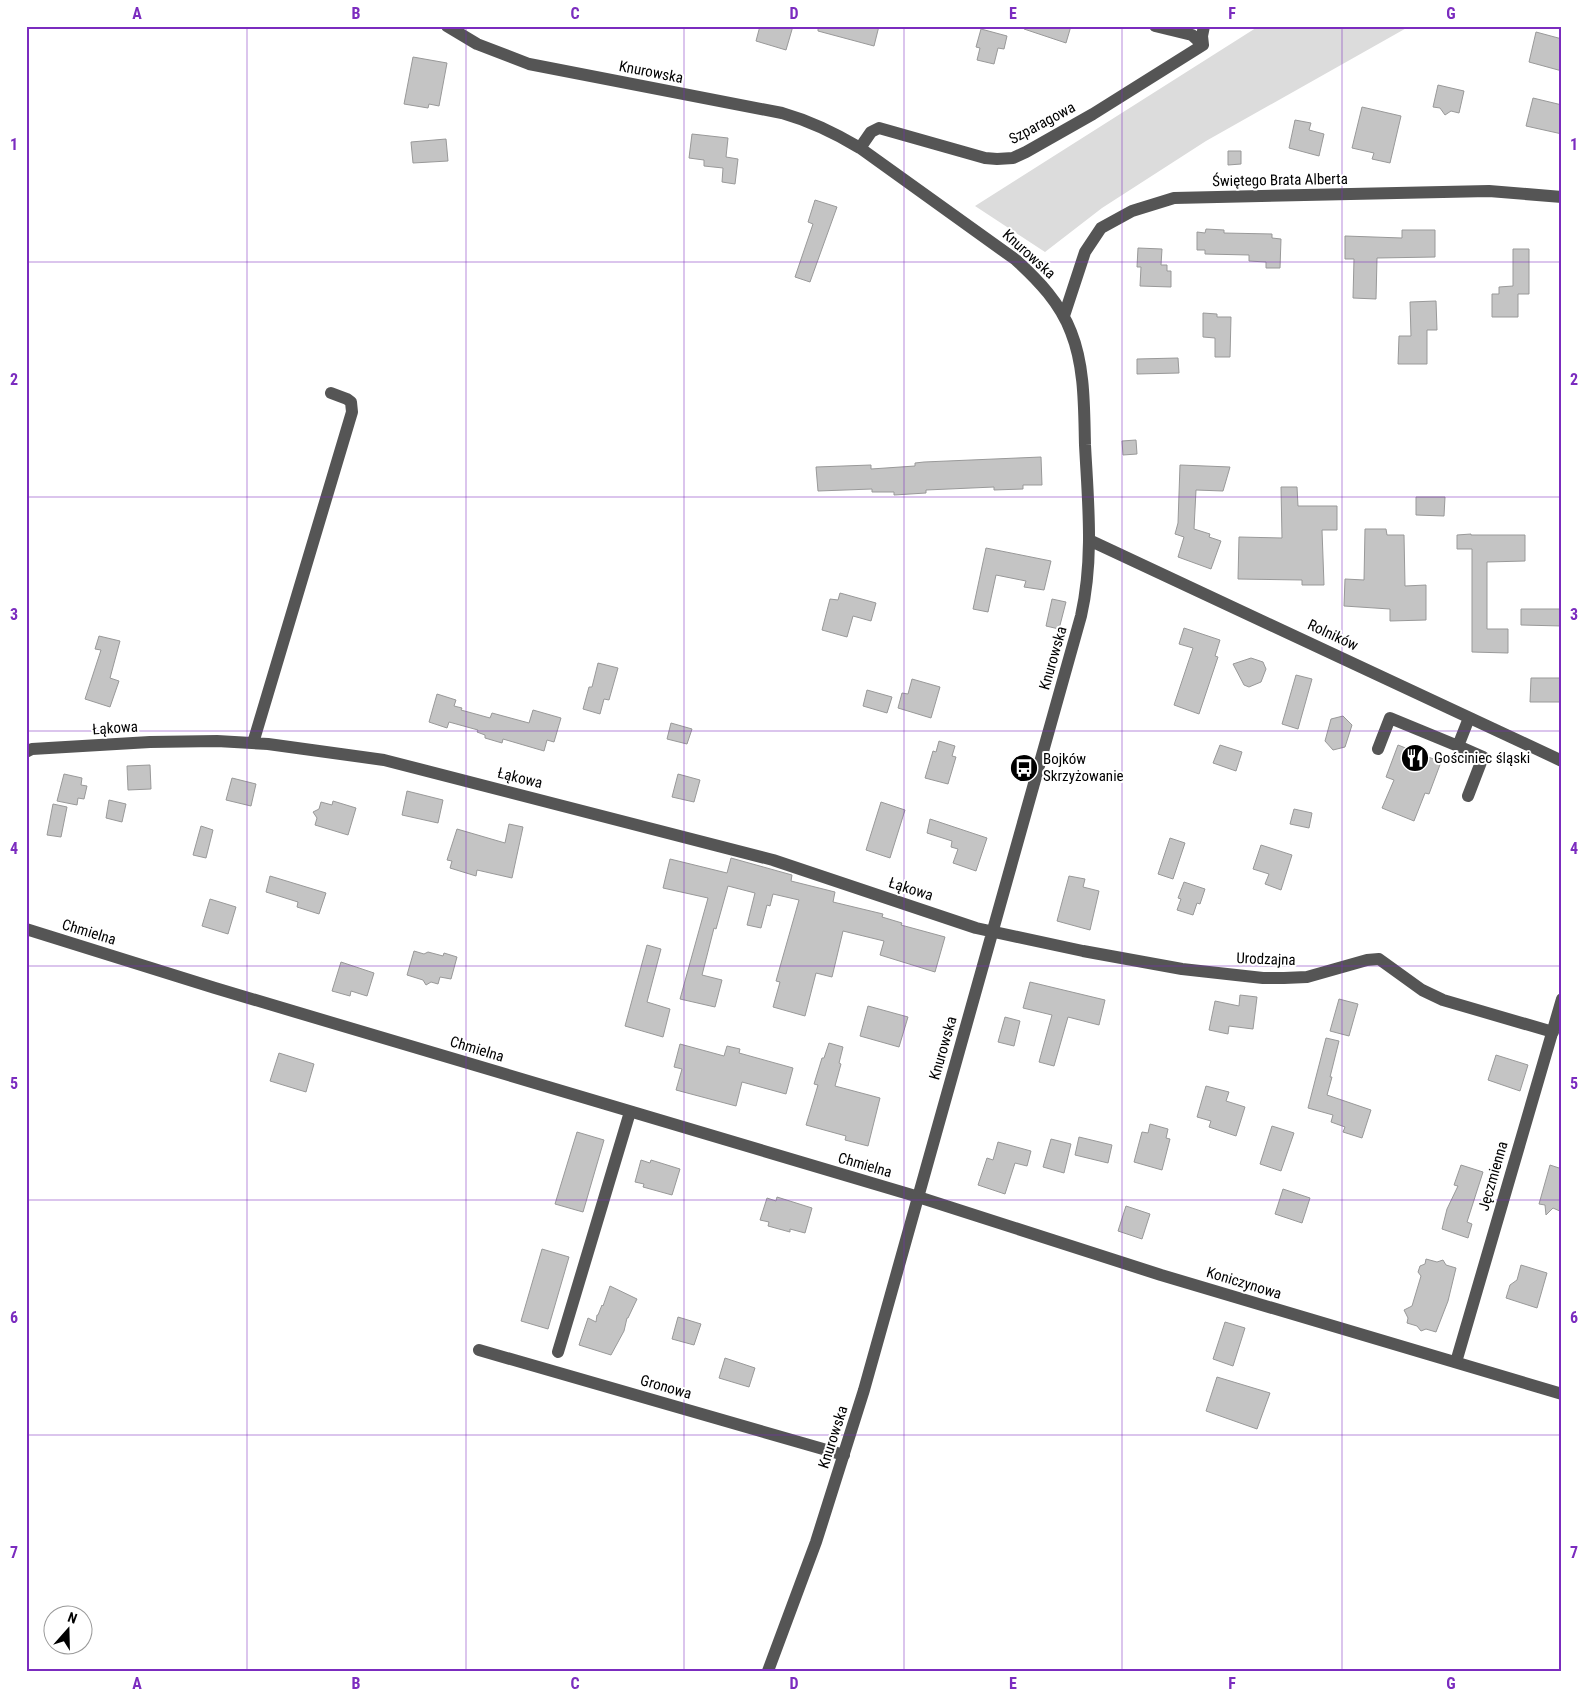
<svg xmlns="http://www.w3.org/2000/svg" width="1588" height="1697" viewBox="0 0 1588 1697" font-family="'Roboto Condensed',sans-serif">
<rect width="100%" height="100%" fill="#fff"/>
<!-- green -->
<path fill="#dcdcdc" d="M1259 26H1410L1206 141 1102 208 1045 252 975 206Z"/>
<!-- building -->
<path fill="#c4c4c4" stroke="#999" d="M760 26H793L786 50 756 41Z
M818 26H879L874 46 818 31Z
M1025 26H1071L1066 43 1024 29Z
M981 29 1007 36 1004 49 998 48 994 64 977 60 980 48 976 47Z
M1536 32 1562 39V71L1529 62Z
M413 57 447 63 439 106 429 104 428 108 404 104Z
M1438 85 1464 91 1459 113 1451 111 1445 115 1440 108 1433 107Z
M1533 98 1562 105V134L1526 126Z
M1362 107 1401 116 1390 163 1372 159 1374 153 1352 148Z
M1295 120 1311 123 1309 130 1324 134 1319 156 1289 148Z
M692 134 728 138 726 157 738 159 735 184 722 182 723 168 704 166V160L689 158Z
M446 139 448 161 413 163 411 142Z
M1228 151H1241V164L1228 165Z
M815 200 837 207 810 282 795 277 813 224 808 222Z
M1206 229 1224 230V233L1272 234V238L1281 239 1280 268H1266V262L1249 261V255L1205 254V250H1197V232L1205 233Z
M1402 230H1435V257L1377 258 1376 299 1353 298 1354 259H1345V236L1402 238Z
M1138 248 1162 249 1161 265H1167V271H1171V287L1140 286 1141 267H1137Z
M1513 249H1529V294H1518V317H1492V294H1499V287L1513 286Z
M1436 301 1437 330H1427V364H1398L1399 336H1411L1410 302Z
M1203 313 1217 314V317H1231L1230 357H1215V338L1203 337Z
M1178 358 1179 373 1137 374V359Z
M1136 440 1137 454 1123 455 1122 441Z
M1041 457 1042 485H1023V489L994 490V487L926 490V493L894 495V492H872V489L818 491 816 467 871 465V469L915 466V463L924 462Z
M1180 465 1230 467 1223 491 1196 490 1194 529 1210 534 1209 537 1221 541 1211 569 1178 557 1184 537 1175 534 1178 523Z
M1281 487H1297L1298 506H1337V530H1322L1324 585H1302V580L1238 579 1239 537 1282 538Z
M1416 497H1445L1444 516 1416 515Z
M1365 529H1386L1387 535H1404L1405 586 1426 585V620L1390 621V609L1344 606 1345 579 1364 580Z
M1471 534V535H1525V561L1487 562V629H1508V653L1472 652V549H1457V535Z
M986 548 1051 561 1044 590 1024 587 1026 581 996 575 988 612 973 609Z
M840 593 876 603 871 621 853 616 847 637 822 630 830 599 838 600Z
M1052 599 1066 602 1059 629 1046 626Z
M1521 609H1562V626L1521 625Z
M1184 628 1220 640 1215 656 1218 657 1199 714 1174 705 1193 648 1179 644Z
M99 636 120 641 110 678 119 681 110 707 85 699 101 650 95 649Z
M1251 658 1263 662 1266 669 1261 682 1249 687 1244 685 1233 664Z
M598 663 618 668 609 700 604 699 600 714 583 709 589 687H592Z
M1296 675 1312 679 1298 729 1282 724Z
M1531 678H1562V702H1530Z
M912 679 940 687 931 718 898 708 902 693 908 694Z
M867 690 892 697 887 713 863 706Z
M437 694 456 700 454 706 462 708 461 710 490 718 492 713 529 723 533 710 561 718 554 742 547 740 544 751 503 739 502 743 485 738V735L477 732 478 730 449 722 447 728 429 722Z
M1343 716 1352 725 1345 747 1333 750 1325 741 1331 719Z
M671 723 692 729 687 744 667 739Z
M939 741 955 746 952 756 956 757 948 784 925 778 933 751 936 752Z
M1220 745 1242 752 1236 771 1213 763Z
M1398 745 1441 762 1429 794 1425 793 1414 821 1382 808 1394 780 1386 777Z
M150 765 151 789 128 790 127 766Z
M64 774 82 778 81 785 87 786 84 799 78 798 77 805 57 801Z
M678 774 700 780 694 802 672 797Z
M232 778 256 784 251 806 226 800Z
M407 791 443 800 438 823 402 815Z
M109 800 126 804 122 822 106 818Z
M333 801 356 808 348 835 315 825 317 818 313 812 319 809 321 802 332 805Z
M881 802 905 810 890 858 866 850Z
M53 804 67 807 61 837 47 835Z
M1294 809 1312 813 1309 828 1290 824Z
M930 819 987 838 976 871 953 863 958 849 951 847 952 841 927 833Z
M509 824 523 827 512 878 477 870 476 876 450 868 452 861 447 860 457 829 505 843Z
M201 826 213 830 206 858 193 855Z
M1170 838 1185 843 1173 879 1158 874Z
M1261 845 1292 855 1281 890 1265 884 1269 874 1253 869Z
M731 858 792 875 791 881 835 892 833 902 883 914 882 917 902 923 901 925 945 937 935 972 880 955 884 941 843 931 832 977 816 973 805 1016 773 1007 780 982 776 981 799 900 773 894 770 906 767 905 761 928 747 925 755 893 728 886 716 929 714 928 702 975 722 980 715 1007 680 999 708 898 663 888 670 859 727 873Z
M270 876 326 893 319 914 297 907 298 902 266 892Z
M1069 876 1085 879 1083 887 1099 891 1090 930 1057 921Z
M1184 882 1205 889 1200 904 1197 903 1193 915 1177 910 1181 899 1178 898Z
M210 899 236 907 228 934 202 926Z
M647 945 661 949 647 1002 670 1009 663 1037 625 1026Z
M414 951 424 954 428 952 443 956 444 953 457 957 451 979 440 977 438 984 431 982 426 985 423 980 407 975Z
M341 962 374 973 367 996 351 991 350 996 332 991Z
M1030 982 1105 1000 1099 1025 1068 1017 1054 1066 1039 1062 1052 1015 1023 1008Z
M1240 995 1257 997 1253 1029 1229 1026 1228 1034 1209 1030 1215 1001 1239 1006Z
M1339 999 1358 1004 1349 1036 1330 1031Z
M868 1006 908 1017 899 1047 860 1036Z
M1005 1017 1020 1021 1014 1046 998 1042Z
M1326 1038 1339 1041 1330 1077H1332L1327 1095 1371 1110 1362 1138 1343 1132 1345 1127 1331 1122 1333 1115 1308 1108Z
M829 1043 843 1047 839 1063 841 1064 835 1086 880 1098 868 1146 845 1140 846 1136 806 1125 818 1085 814 1084 822 1058H824Z
M680 1044 724 1056 727 1046 740 1049 739 1053 793 1068 786 1094 742 1082 736 1106 676 1090 682 1069 674 1067Z
M279 1053 314 1064 306 1092 270 1081Z
M1496 1055 1528 1065 1520 1091 1488 1080Z
M1206 1086 1229 1092 1226 1101 1245 1107 1236 1136 1209 1127 1211 1121 1197 1117Z
M1150 1124 1168 1129 1166 1138 1170 1139 1162 1170 1134 1162 1142 1132 1148 1133Z
M1272 1126 1294 1133 1281 1171 1260 1164Z
M577 1132 604 1140 583 1212 555 1204Z
M1079 1137 1112 1145 1108 1163 1075 1155Z
M1051 1139 1071 1144 1064 1173 1043 1167Z
M998 1142 1031 1151 1027 1166 1015 1163 1005 1194 978 1185 987 1158 993 1160Z
M641 1160 650 1163 651 1160 680 1169 672 1195 643 1187 644 1184 635 1182Z
M1461 1165 1483 1172 1467 1222 1472 1224 1468 1238 1442 1229 1447 1209 1458 1186 1454 1185Z
M1550 1165 1562 1169V1212L1553 1208 1546 1215 1545 1205 1539 1204Z
M1283 1189 1310 1198 1302 1223 1275 1214Z
M777 1197 812 1208 805 1233 790 1229V1232L768 1226 769 1222 760 1220 767 1198 776 1201Z
M1126 1206 1150 1214 1142 1239 1118 1231Z
M542 1249 569 1257 548 1329 521 1321Z
M1426 1259 1437 1262 1443 1260 1446 1265 1456 1268 1448 1301 1436 1332 1426 1329 1421 1331 1417 1326 1407 1323 1408 1318 1404 1310 1412 1306 1421 1276 1418 1272 1420 1266 1425 1264Z
M1521 1265 1547 1273 1537 1308 1506 1298 1510 1285 1517 1280Z
M610 1286 637 1299 628 1318H627L624 1331 611 1355 579 1345 588 1318 596 1322 597 1315H598L602 1305 603 1306Z
M678 1317 701 1324 694 1345 672 1339Z
M1225 1322 1245 1328 1233 1366 1213 1359Z
M725 1358 755 1368 749 1387 719 1378Z
M1217 1377 1270 1393 1257 1429 1206 1411Z"/>
<g fill="none" stroke-linecap="round" stroke-linejoin="round">
<!-- minor -->
<path stroke="#555" stroke-width="12" d="M447 26 477 44 529 64 782 113C810 121 835 133 860 148L1016 260C1039 281 1060 303 1071 332 1085 367 1084 408 1085 445 1088 502 1094 559 1081 616L864 1390 816 1542 768 1671
M1155 26 1192 35 1203 45
M1203 45 1202 36 1204 26
M860 148 871 132 879 128 985 158 997 159 1013 158 1026 152 1093 114 1203 45
M1064 316 1085 252 1101 228 1132 211 1174 198 1489 191 1562 197
M1089 540 1562 761
M253 743 352 412 351 402 347 399 331 393
M1458 746 1483 757 1468 796
M1378 749 1390 718 1458 746 1469 718
M26 752 32 749 150 742 217 741 268 744 384 760 773 860 976 928 1083 951 1182 969 1263 978H1284L1307 977 1367 960 1379 959 1422 990 1443 1000 1553 1032
M26 929 215 988 912 1195 1161 1275 1562 1394
M479 1350 844 1455
M558 1352 630 1112
M1456 1362 1562 999"/>
</g>
<!-- grid -->
<path fill="none" stroke="#7b2cbf" stroke-width="1" stroke-opacity="0.55" d="M247 26V1671M466 26V1671M684 26V1671M904 26V1671M1122 26V1671M1342 26V1671M26 262H1562M26 497H1562M26 731H1562M26 966H1562M26 1200H1562M26 1435H1562"/>
<!-- icons -->
<defs>
<symbol id="restaurant-disc" viewBox="-11 -11 22 22"><circle r="9.5" fill="#000" stroke="#fff"/><path d="M-5-6h1v4h1v-4h1v4h1v-4h1v5L-1.5 .5V6h-2V.5L-5-1ZM5-6V6H3V1.5H1.5Q1.5-4 5-6Z" fill="#fff"/></symbol>
<symbol id="bus-disc" viewBox="-11 -11 22 22"><circle r="9.5" fill="#000" stroke="#fff"/><path d="M-5-6H5V4H4V6H2V4H-2V6H-4V4H-5ZM-3.5-4V0h7V-4ZM-3.5 1.2v1.5H-2V1.2ZM2 1.2v1.5H3.5V1.2Z" fill="#fff"/></symbol>
</defs>
<g fill-rule="evenodd">
<use href="#restaurant-disc" x="1399" y="742" width="32" height="32"/>
<use href="#bus-disc" x="1008" y="752" width="32" height="32"/>
</g>
<g text-anchor="middle" dominant-baseline="central" stroke-width="4" stroke-linejoin="round" paint-order="stroke">
<!-- street labels -->
<g font-size="15" fill="#000" stroke="#fff">
<text transform="translate(651 72) rotate(11)">Knurowska</text>
<text transform="translate(1042 123) rotate(-28)">Szparagowa</text>
<text transform="translate(1280 180) rotate(-1)">Świętego Brata Alberta</text>
<text transform="translate(1029 254) rotate(42)">Knurowska</text>
<text transform="translate(1333 635) rotate(25)">Rolników</text>
<text transform="translate(1053 658) rotate(-74)">Knurowska</text>
<text transform="translate(115 728) rotate(-4)">Łąkowa</text>
<text transform="translate(520 778) rotate(14)">Łąkowa</text>
<text transform="translate(911 889) rotate(18)">Łąkowa</text>
<text transform="translate(89 932) rotate(17)">Chmielna</text>
<text transform="translate(1266 959) rotate(2)">Urodzajna</text>
<text transform="translate(943 1048) rotate(-74)">Knurowska</text>
<text transform="translate(477 1049) rotate(17)">Chmielna</text>
<text transform="translate(865 1165) rotate(16)">Chmielna</text>
<text transform="translate(1493 1176) rotate(-74)">Jęczmienna</text>
<text transform="translate(1244 1283) rotate(17)">Koniczynowa</text>
<text transform="translate(666 1387) rotate(16)">Gronowa</text>
<text transform="translate(833 1437) rotate(-72)">Knurowska</text>
</g>
<!-- poi labels -->
<g font-size="15" fill="#000" stroke="#fff" text-anchor="start">
<text x="1434" y="758">Gościniec śląski</text>
<text x="1043" y="759">Bojków<tspan x="1043" dy="17">Skrzyżowanie</tspan></text>
</g>
</g>
<!-- border -->
<rect width="1588" height="1697" fill="none" stroke="#ffffff" stroke-width="55"/>
<!-- north arrow -->
<g transform="translate(68 1630) rotate(20)"><circle r="24" fill="#ffffff" stroke="#999999"/>
<path d="M0-4L9 19L0 12L-9 19Z" fill="#000000"/>
<text y="-8" font-size="14" font-weight="bold" text-anchor="middle" fill="#000000">N</text>
</g>
<rect x="28" y="28" width="1532" height="1642" fill="none" stroke="#7b2cbf" stroke-width="2"/>
<g font-size="16" text-anchor="middle" font-weight="bold" fill="#7b2cbf">
<text x="137" y="19">A</text>
<text x="356" y="19">B</text>
<text x="575" y="19">C</text>
<text x="794" y="19">D</text>
<text x="1013" y="19">E</text>
<text x="1232" y="19">F</text>
<text x="1451" y="19">G</text>
<text x="14" y="150">1</text>
<text x="1574" y="150">1</text>
<text x="14" y="385">2</text>
<text x="1574" y="385">2</text>
<text x="14" y="620">3</text>
<text x="1574" y="620">3</text>
<text x="14" y="854">4</text>
<text x="1574" y="854">4</text>
<text x="14" y="1089">5</text>
<text x="1574" y="1089">5</text>
<text x="14" y="1323">6</text>
<text x="1574" y="1323">6</text>
<text x="14" y="1558">7</text>
<text x="1574" y="1558">7</text>
<text x="137" y="1689">A</text>
<text x="356" y="1689">B</text>
<text x="575" y="1689">C</text>
<text x="794" y="1689">D</text>
<text x="1013" y="1689">E</text>
<text x="1232" y="1689">F</text>
<text x="1451" y="1689">G</text>
</g>
</svg>
